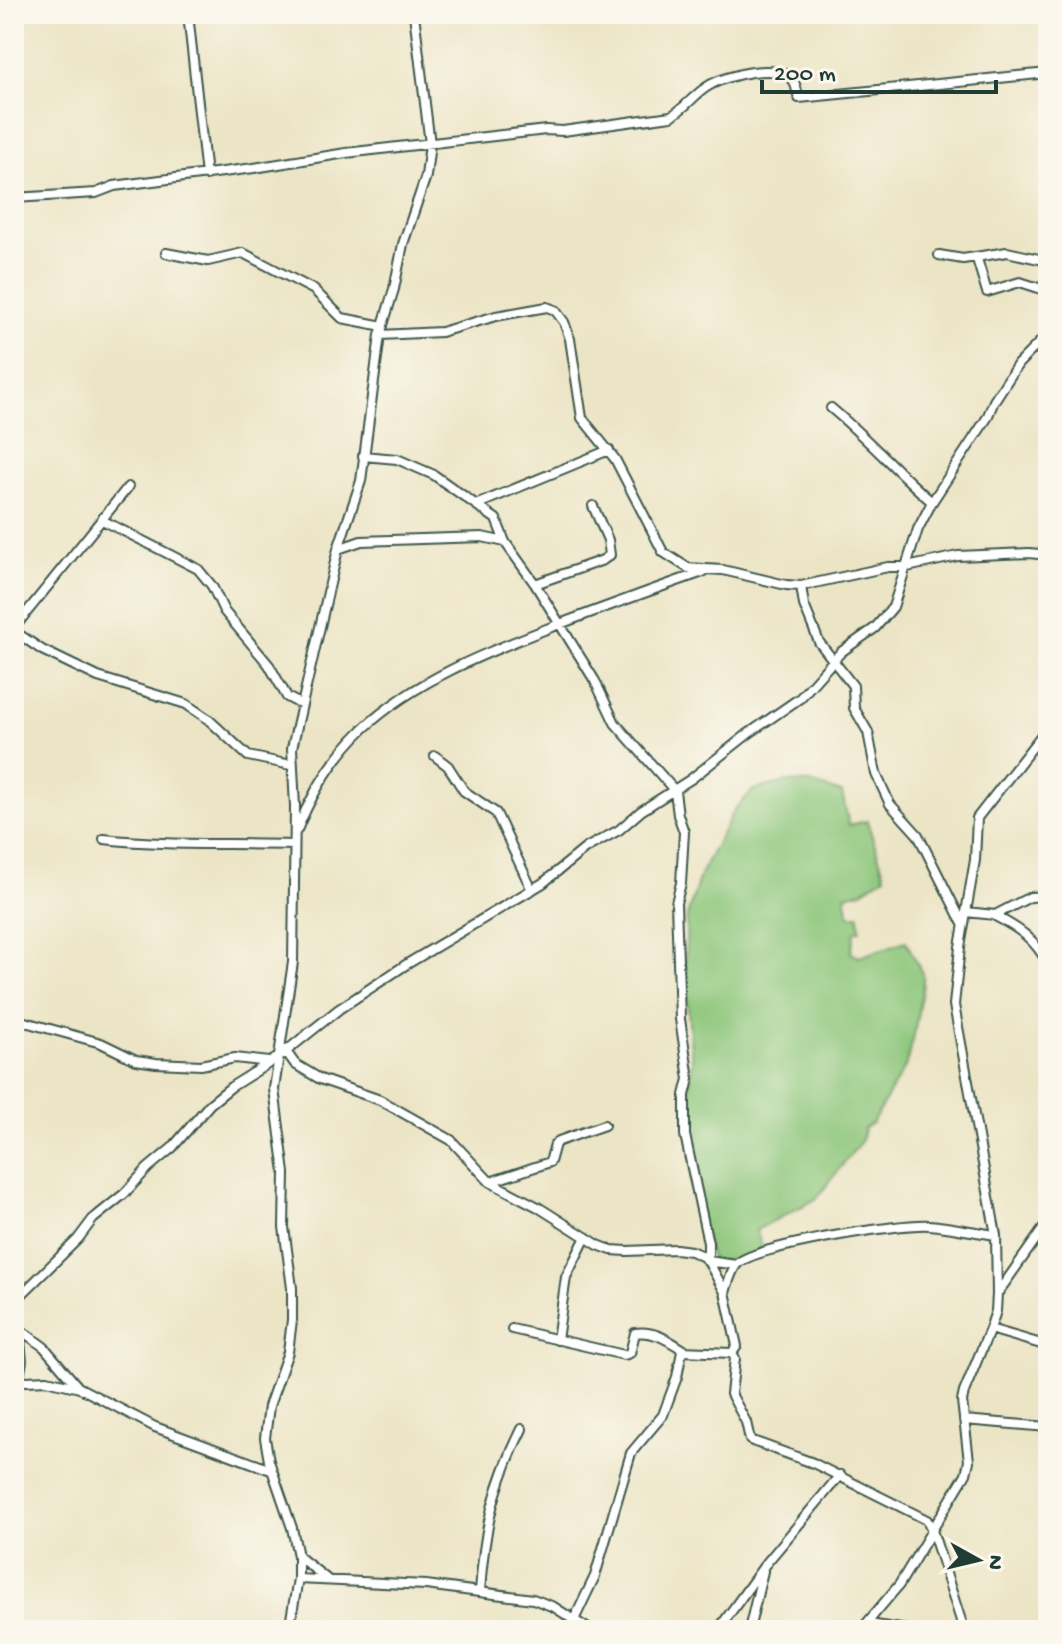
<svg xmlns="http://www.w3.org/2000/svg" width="1062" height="1644" viewBox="0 0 1062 1644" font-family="'Gochi Hand',sans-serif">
<rect width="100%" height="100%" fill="#fbf7ec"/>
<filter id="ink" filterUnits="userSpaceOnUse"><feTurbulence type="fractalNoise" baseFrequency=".0125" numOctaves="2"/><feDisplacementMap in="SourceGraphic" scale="16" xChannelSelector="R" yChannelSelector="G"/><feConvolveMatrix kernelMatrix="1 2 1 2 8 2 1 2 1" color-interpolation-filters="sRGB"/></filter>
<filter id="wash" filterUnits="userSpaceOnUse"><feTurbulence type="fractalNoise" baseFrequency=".006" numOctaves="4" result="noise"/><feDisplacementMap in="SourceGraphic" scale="32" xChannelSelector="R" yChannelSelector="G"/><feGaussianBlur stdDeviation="1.8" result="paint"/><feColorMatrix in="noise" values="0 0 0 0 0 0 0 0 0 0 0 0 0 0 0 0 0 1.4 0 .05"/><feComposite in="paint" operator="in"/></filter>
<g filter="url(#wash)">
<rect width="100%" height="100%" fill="#ebe4c5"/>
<!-- green -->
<path fill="#8cc67a" stroke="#568257" stroke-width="2" d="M786 782 811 783 842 793 849 825 867 821 885 876 862 891 845 895 849 915H859L860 930 855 931 851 953 859 957 906 941 923 975V984L913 1040 905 1067 872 1123 864 1128 862 1140 816 1199 756 1230 763 1250C746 1257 730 1264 711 1259L691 1186V1150L687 1110 692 1062 685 971 687 916 701 873 734 810 753 790Z"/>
</g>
<g filter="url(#ink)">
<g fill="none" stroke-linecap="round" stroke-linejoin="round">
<defs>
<path id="minor" d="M188 14 206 175
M14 198 96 193 114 186 254 168 346 153 546 130 563 131 671 116C686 108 695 93 710 85 727 75 778 62 793 80 796 84 797 93 799 98L1048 73
M166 253 208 261 243 253 314 290 342 318 383 326
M939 255 963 259 1007 252 1048 261
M977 259 987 292 1020 282 1048 291
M380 335 441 332 496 316 547 307 555 310 564 322 570 339 582 418 615 459 663 552 688 568 723 570 786 585 801 586 888 567H907L958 556 1029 553 1048 555
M831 408C867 438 897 472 932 502
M363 456 397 459 434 475 496 519 505 542 535 584 595 681 615 723 675 791 678 815 684 832 681 883 676 903 680 1019 689 1079 685 1095V1135L708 1243V1261L736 1265
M478 504 609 450
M102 520 198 569 212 586 224 611 269 665 287 697 302 705
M338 549 361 541 482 537 505 542
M535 584 603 560 610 555 608 540 593 506
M801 586 804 605 819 642 853 686 854 708 868 732 876 774 890 804 918 835 963 924
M14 628 128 487
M14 631 42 650 98 677 186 704 208 719 248 756 291 765
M435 756 448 766 464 791 496 813 532 890
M297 830C312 793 334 757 363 729 414 681 485 653 549 628 600 609 651 590 703 572
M104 839C168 846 230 843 294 845
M966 912 995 915 1030 897 1048 896
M995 916C1020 929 1035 939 1048 964
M14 1019 101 1043 136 1060 156 1063 201 1065 235 1058 269 1062
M285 1050 295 1064 320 1079 380 1100 451 1140 490 1182 538 1207 598 1245 611 1250 627 1251 676 1249 691 1251 702 1256 708 1261 725 1292 737 1346 732 1353 735 1358 731 1394 746 1422 750 1440 813 1463 927 1520 932 1530 964 1630
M14 1155 16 1300 22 1361 14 1405
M490 1182 550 1162 555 1144 559 1141 604 1125
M725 1292C728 1284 731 1271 737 1264 754 1246 900 1223 929 1225 951 1227 974 1232 996 1235
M997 1294 996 1235 954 1005 960 947 975 860 977 818 1048 727
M14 1302 78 1239 93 1219 124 1194 148 1168 172 1148 210 1104 231 1087 280 1056 339 1009 407 964 543 883 586 848 619 830 641 811 691 779 748 734 800 698 841 652 875 628 893 607 918 529 932 502 987 418 994 401 1018 364 1048 334
M18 1328 44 1347 79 1388
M512 1329 624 1355 630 1353 635 1333C654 1330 668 1340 684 1350
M990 1329 1048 1346
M557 1340 566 1277 586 1237
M14 1377 26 1381 47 1380 80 1388 155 1427 271 1470
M964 1420 1048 1427
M298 1556 328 1580
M298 1579 426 1585 533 1599 554 1607 590 1630
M480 1592C484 1528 494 1486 522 1429
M574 1620 595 1576 631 1453 663 1415 677 1377 682 1351 732 1353
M869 1624 907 1630
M289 1630 298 1579V1556L292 1528 269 1461 265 1438 269 1406 288 1352 292 1320V1288L284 1227 285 1173 274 1089 293 962 295 807 292 748 338 549 361 481 380 335 394 289 403 244 426 176 430 144 414 14
M718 1630 764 1566 840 1475
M749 1630 763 1571
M861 1630 899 1585 966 1474 969 1461 962 1401 964 1392 990 1329 996 1311 997 1294 1048 1222"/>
</defs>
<!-- minor casing -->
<use href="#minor" stroke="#3e564a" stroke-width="12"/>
<!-- minor -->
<use href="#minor" stroke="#fff" stroke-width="8"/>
</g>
</g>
<!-- margin -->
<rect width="1062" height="1644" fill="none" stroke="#fbf7ec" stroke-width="48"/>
<!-- north arrow -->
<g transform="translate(978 1560) rotate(98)" stroke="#fbf7ec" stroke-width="6" paint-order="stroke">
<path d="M0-6L14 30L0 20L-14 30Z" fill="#1f3d34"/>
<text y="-12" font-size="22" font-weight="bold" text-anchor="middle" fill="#1f3d34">N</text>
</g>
<!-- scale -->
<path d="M762 80v12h234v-12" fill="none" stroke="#1f3d34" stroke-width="4"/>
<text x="774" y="80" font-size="24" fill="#1f3d34" stroke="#fbf7ec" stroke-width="6" paint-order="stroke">200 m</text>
</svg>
